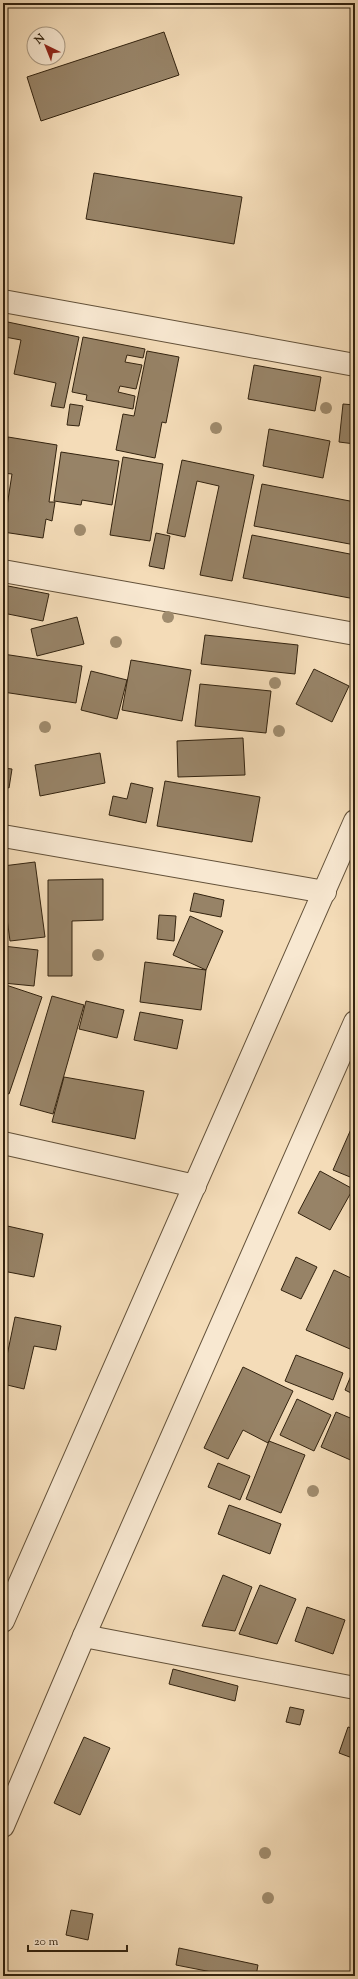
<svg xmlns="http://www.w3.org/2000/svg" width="358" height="1979" viewBox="0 0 358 1979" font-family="'Sorts Mill Goudy',serif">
<rect width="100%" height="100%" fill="#f4dcb8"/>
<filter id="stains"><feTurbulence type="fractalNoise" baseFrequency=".005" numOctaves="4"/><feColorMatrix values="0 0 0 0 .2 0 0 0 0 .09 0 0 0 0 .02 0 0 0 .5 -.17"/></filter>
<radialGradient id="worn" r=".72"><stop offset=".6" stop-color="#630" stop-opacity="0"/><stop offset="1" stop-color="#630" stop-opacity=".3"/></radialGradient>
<!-- building -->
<path fill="#978367" stroke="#33230f" d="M164 32 179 75 41 121 27 77Z
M94 173 242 197 234 244 86 219Z
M3 321 79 337 64 408 51 406 56 383 14 374 21 340 5 337 3 349Z
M83 337 145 349 143 358 127 355 125 362 142 365 136 389 120 386 118 392 135 396 133 409 86 400 87 395 72 392Z
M147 351 179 357 166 423 162 422 155 458 116 450 123 414 134 416Z
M254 365 321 377 315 411 248 399Z
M70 404 83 406 79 426 67 425Z
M343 404 355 405V444L339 442Z
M269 429 330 441 323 478 263 466Z
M8 437 57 445 49 502H55L52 521 46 519 43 538 3 532 12 474 3 473Z
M61 452 119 461 112 505 82 500 81 505 54 501Z
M123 457 163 464 150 541 110 535Z
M182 460 254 475 232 581 200 575 219 486 197 481 185 537 167 533Z
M262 484 355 502V545L254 526Z
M156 533 170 536 164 569 149 566Z
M252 535 355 555V599L243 578Z
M3 585 49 594 43 621 3 613Z
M77 617 84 644 37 656 31 629Z
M205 635 298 645 295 674 201 664Z
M3 654 82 666 76 703 3 692Z
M131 660 191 670 182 721 122 710Z
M314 669 349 686 332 722 296 704Z
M91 671 127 680 117 719 81 710Z
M200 684 271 691 266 733 195 726Z
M243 738 245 775 178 777 177 741Z
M100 753 105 783 40 796 35 765Z
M3 768 12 769 9 788 3 786Z
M165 781 260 797 252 842 157 826Z
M131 783 153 788 146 823 109 815 113 796 127 799Z
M35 862 45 937 10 941 3 888V866Z
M103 879V920L72 921V976H48V880Z
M194 893 224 900 221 917 190 911Z
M159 915 176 916 174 941 157 939Z
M190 916 223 931 206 970 173 955Z
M3 946 38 950 34 986 3 983Z
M145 962 206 970 201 1010 140 1002Z
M6 985 42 997 9 1094 3 1092V993Z
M52 996 84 1005 53 1114 20 1105Z
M86 1001 124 1010 117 1038 79 1029Z
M140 1012 183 1020 177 1049 134 1040Z
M64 1077 144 1091 135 1139 52 1122Z
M355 1120V1179L333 1170Z
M320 1171 353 1189 330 1230 298 1213Z
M3 1225 43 1234 34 1277 3 1271Z
M296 1257 317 1267 301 1299 281 1290Z
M334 1270 355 1280V1338L350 1349 306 1330Z
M15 1317 61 1326 56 1350 34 1346 24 1389 3 1384V1375Z
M296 1355 343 1373 333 1400 285 1381Z
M355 1366V1395L345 1390Z
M243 1367 293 1391 268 1443 243 1430 228 1459 204 1448Z
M297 1399 331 1415 314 1451 280 1435Z
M336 1412 355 1420V1462L321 1447Z
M269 1441 305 1455 281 1513 246 1499Z
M218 1463 250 1476 240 1500 208 1487Z
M229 1505 281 1524 270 1554 218 1534Z
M223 1575 252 1587 235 1631 202 1626Z
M260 1585 296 1599 277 1644 239 1634Z
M307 1607 345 1620 333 1654 295 1641Z
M173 1669 238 1686 235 1701 169 1684Z
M290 1707 304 1710 300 1725 286 1722Z
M348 1727 355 1729V1759L339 1753Z
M84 1737 110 1748 80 1815 54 1803Z
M71 1910 93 1914 88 1940 66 1935Z
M179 1948 258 1965 256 1976H232L176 1965Z"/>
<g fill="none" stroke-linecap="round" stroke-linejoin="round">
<defs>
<path id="minor" d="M3 301 355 365
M3 571 355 634
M3 836 325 892
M3 1143 195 1186
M84 1636 355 1688"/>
<path id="tertiary" d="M3 1621 355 821
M3 1826 84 1636 355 1022"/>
</defs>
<!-- minor casing -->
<use href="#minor" stroke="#635139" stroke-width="24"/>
<!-- tertiary casing -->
<use href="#tertiary" stroke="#635139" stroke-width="24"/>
<!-- minor -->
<use href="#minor" stroke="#f8e8d1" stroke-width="22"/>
<!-- tertiary -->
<use href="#tertiary" stroke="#f8e8d1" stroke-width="22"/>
</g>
<!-- trees -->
<g fill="#a08c6e">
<circle cx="326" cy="408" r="6"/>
<circle cx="216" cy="428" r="6"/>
<circle cx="80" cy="530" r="6"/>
<circle cx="168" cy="617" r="6"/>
<circle cx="116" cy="642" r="6"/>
<circle cx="275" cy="683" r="6"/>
<circle cx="45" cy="727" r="6"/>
<circle cx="279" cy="731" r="6"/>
<circle cx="98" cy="955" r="6"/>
<circle cx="313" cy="1491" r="6"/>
<circle cx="265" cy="1853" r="6"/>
<circle cx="268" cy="1898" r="6"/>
</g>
<!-- margin -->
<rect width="358" height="1979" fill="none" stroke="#f4dcb8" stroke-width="16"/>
<rect x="4" y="4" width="350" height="1971" fill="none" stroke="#33230f" stroke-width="2"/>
<rect x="8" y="8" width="342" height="1963" fill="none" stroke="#33230f"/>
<!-- north arrow -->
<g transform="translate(46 46) rotate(317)"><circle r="19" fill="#f8e8d1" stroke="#a99983"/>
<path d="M0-3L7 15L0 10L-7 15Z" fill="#8f2418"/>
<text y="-6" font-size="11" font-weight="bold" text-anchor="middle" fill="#33230f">N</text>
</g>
<!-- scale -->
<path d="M28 1945v6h99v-6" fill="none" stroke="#33230f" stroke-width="2"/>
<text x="34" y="1945" font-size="12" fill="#33230f" stroke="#f8e8d1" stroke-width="3" paint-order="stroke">20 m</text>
<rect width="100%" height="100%" filter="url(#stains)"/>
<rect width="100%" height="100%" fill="url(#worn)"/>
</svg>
